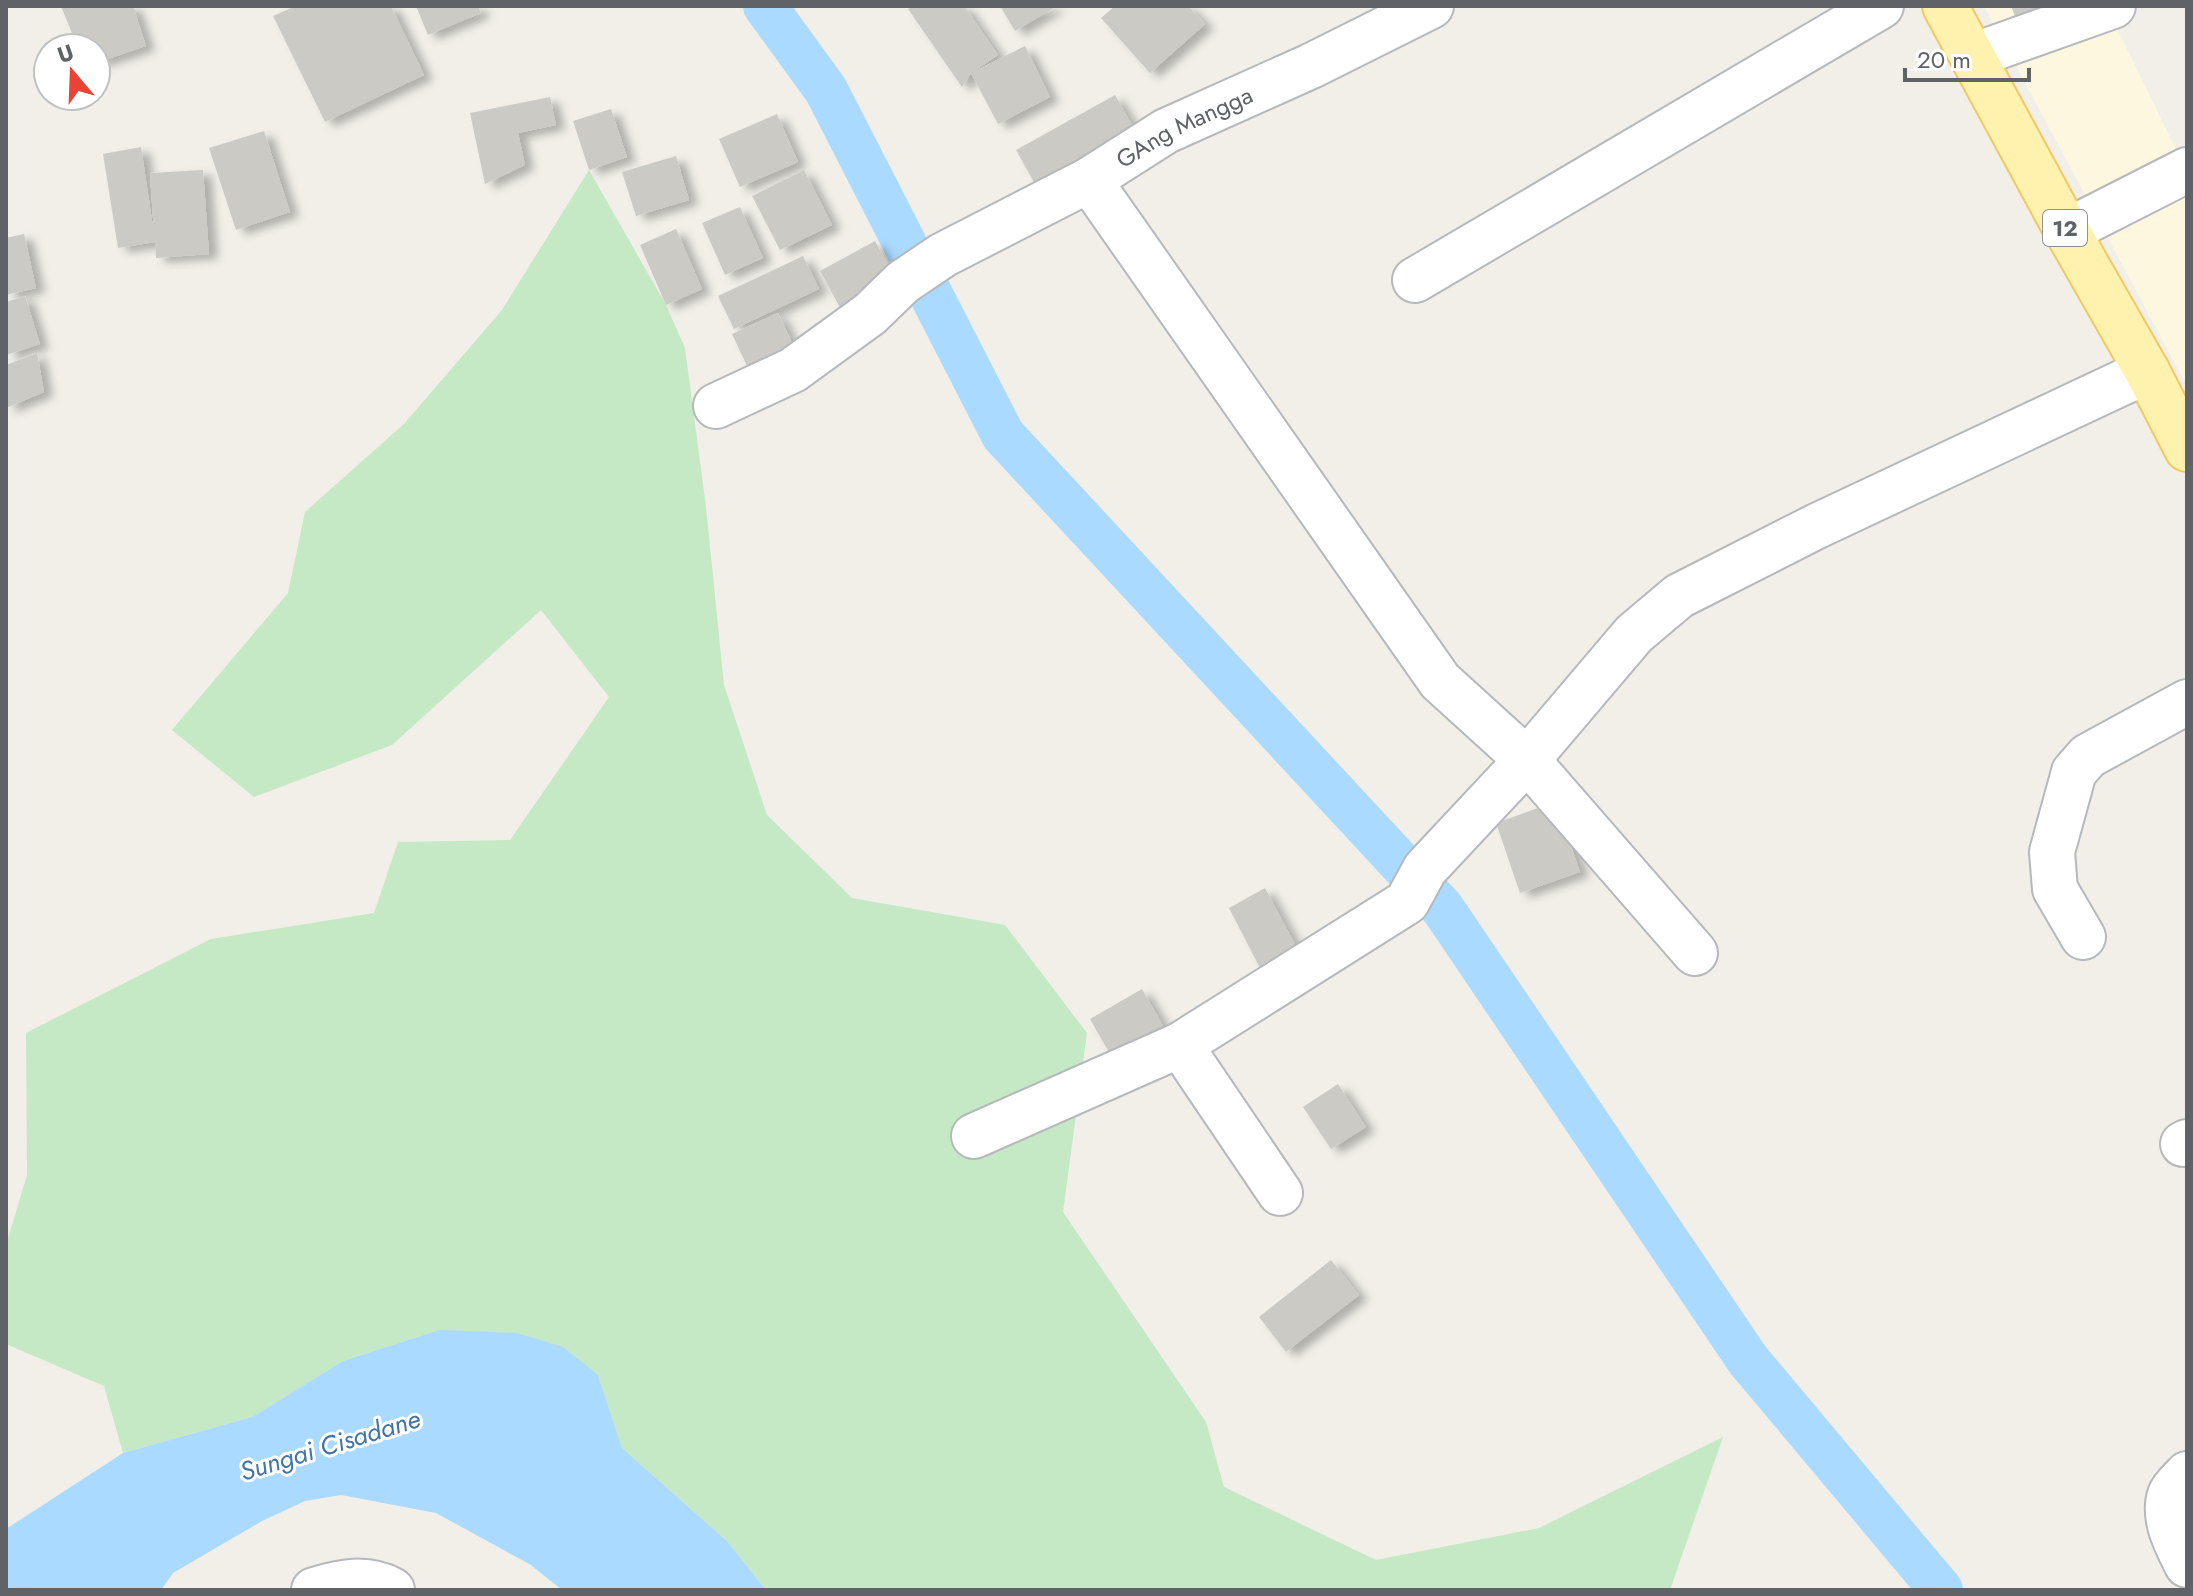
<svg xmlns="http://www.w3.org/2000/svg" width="2193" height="1596" viewBox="0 0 2193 1596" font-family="Jost,sans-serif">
<defs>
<filter id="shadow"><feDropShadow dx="9" dy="5" stdDeviation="4" flood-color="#0004"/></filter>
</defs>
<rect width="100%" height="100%" fill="#f1efe8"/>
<!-- commercial -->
<path fill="#fef7e0" d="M1984 6H2106L2187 172V386Z"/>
<!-- green -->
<path fill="#c5e8c5" d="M589 170 666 305 685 348 706 507 724 685 767 815 852 898 1005 925 1087 1033 1063 1212 1206 1422 1224 1487 1376 1560 1539 1528 1723 1437 1670 1590H766L727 1541 622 1448 598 1375 439 1330 343 1361 252 1417 123 1453 104 1386 6 1344V1245L27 1175 26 1033 211 939 374 913 398 842 510 840 609 697 541 610 392 745 254 797 172 730 288 593 305 512 404 424 502 310Z"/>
<!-- water -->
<path fill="#aadaff" d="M439 1330 517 1333 563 1347 598 1375 622 1448 727 1541 766 1590H562L531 1565 436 1513 341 1495 305 1501 262 1521 173 1573 161 1590H6V1529L123 1453 252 1417 343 1361Z"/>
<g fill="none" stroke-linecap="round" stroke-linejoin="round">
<!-- canal -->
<path stroke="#aadaff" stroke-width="44" d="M765 6 826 90 1003 435 1443 909 1748 1360 1941 1590"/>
</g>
<!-- building -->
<path fill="#cccac5" filter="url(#shadow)" d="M61 6H133L146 46 96 63V48H78Z
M296 6H391L424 75 325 122 273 16Z
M416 6H478L481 13 428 35Z
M913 6H964L998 55 971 73 1025 46 1050 97 998 124 971 73 962 87 908 9Z
M1000 6H1057L1015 31Z
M1115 6H1188L1205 24 1150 73 1101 18Z
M2011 6H2061L2018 24Z
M1115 95 1138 136 1039 191 1016 150Z
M550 97 556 125 518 133 525 165 485 184 470 113Z
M611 109 627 157 589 170 573 121Z
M777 114 798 162 740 187 719 139Z
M264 131 290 212 236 230 209 148Z
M141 147 154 234 150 173 203 170 209 254 156 258 155 242 118 248 103 154Z
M676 156 689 200 636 216 622 172Z
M804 170 832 225 780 250 752 196Z
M740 207 763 258 725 275 702 223Z
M676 229 702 289 666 305 640 245Z
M24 234 36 288 6 295V238Z
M875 241 898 282 843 313 820 271Z
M803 256 819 289 734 329 718 296Z
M25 296 40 344 6 355V302Z
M778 313 801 362 755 383 732 334Z
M37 353 44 392 6 408V365Z
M1555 802 1580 872 1520 893 1496 823Z
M1265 888 1298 950 1261 970 1229 908Z
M1142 989 1167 1033 1115 1063 1090 1019Z
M1338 1084 1366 1127 1331 1149 1303 1107Z
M1331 1260 1359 1295 1286 1352 1259 1317Z"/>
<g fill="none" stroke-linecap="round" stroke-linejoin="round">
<defs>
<g id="minor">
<path d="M1972 56 2113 6"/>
<path d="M1089 180 1440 681 1527 760 1695 953"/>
<path d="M2067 231 2187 170"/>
<path d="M1415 280 1881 6"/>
<path id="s1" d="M716 406 793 370 870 314 903 282 943 255 1089 180 1166 131 1311 66 1431 6"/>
<path d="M2083 937 2055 889 2052 852 2074 772 2088 756 2187 702"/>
<path d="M1180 1045 1280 1193"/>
<path d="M974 1136 1180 1045 1407 902 1425 869 1527 760 1634 634 1679 596 1817 526 2147 371"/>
<path d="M2183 1144 2187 1142"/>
<path d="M2187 1474C2182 1480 2173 1487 2170 1495 2162 1518 2177 1545 2187 1565"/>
<path d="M314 1590C341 1582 366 1576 392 1590"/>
</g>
<path id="major" d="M1945 6 2067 231 2147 371 2187 449"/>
</defs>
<!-- minor casing -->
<use href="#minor" stroke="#b5b8bc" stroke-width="48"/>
<!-- major casing -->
<use href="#major" stroke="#f2c960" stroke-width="48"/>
<!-- minor -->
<use href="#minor" stroke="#fff" stroke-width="44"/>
<!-- major -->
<use href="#major" stroke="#fff2af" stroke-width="44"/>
</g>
<g text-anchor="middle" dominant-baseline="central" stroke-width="6" stroke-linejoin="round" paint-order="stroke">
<!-- shield labels -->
<rect fill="#fff" stroke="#8f9295" stroke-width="2" x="2043" y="210" width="44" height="36" rx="6"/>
<g font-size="22" font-weight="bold" fill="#5f6368">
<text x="2065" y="228">12</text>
</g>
<!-- street labels -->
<g font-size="24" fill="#5f6368" stroke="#fff">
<text stroke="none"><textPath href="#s1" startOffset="548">GAng Mangga</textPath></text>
</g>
<!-- water labels -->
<g font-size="26" font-style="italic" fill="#4174aa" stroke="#fff">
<text transform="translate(330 1445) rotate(-17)">Sungai Cisadane</text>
</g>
</g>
<!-- border -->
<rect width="2193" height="1596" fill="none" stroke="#5f6368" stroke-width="16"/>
<!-- north arrow -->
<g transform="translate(72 72) rotate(341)"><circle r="38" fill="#ffffff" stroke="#bfc1c3" stroke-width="2"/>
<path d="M0-6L14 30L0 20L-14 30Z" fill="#ea4335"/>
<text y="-12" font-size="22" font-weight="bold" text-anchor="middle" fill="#5f6368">U</text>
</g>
<!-- scale -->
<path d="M1905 68v12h124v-12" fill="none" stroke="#5f6368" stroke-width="4"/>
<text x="1917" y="68" font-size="24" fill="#5f6368" stroke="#ffffff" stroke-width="6" paint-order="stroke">20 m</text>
</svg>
